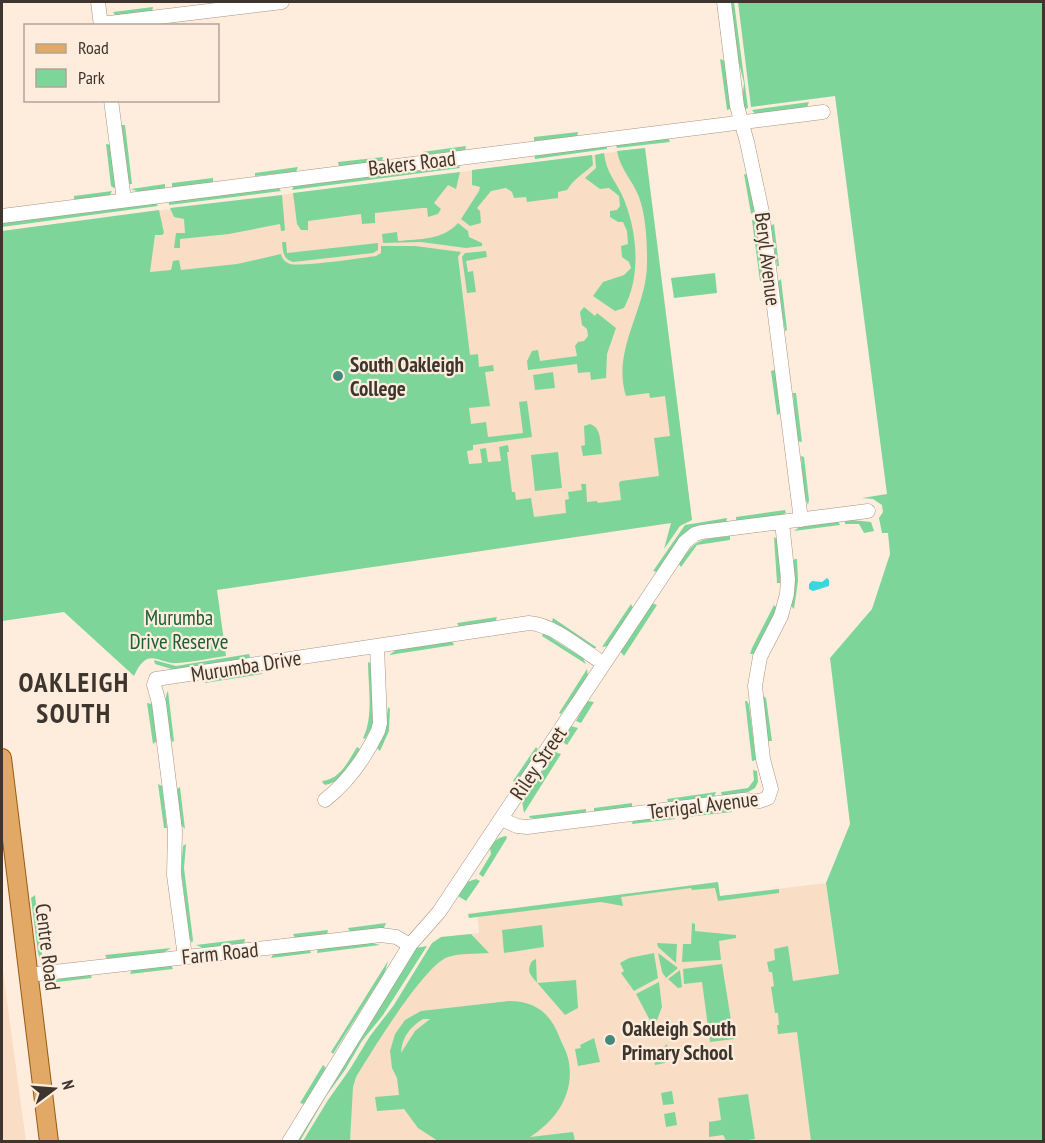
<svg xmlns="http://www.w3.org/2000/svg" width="1045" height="1143" viewBox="0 0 1045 1143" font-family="'PT Sans Narrow',sans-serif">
<rect width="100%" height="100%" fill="#feeddd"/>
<!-- built -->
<path fill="#f9dec5" d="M645 148 692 520 2 621V231Z
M718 882 720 896 826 883 862 1141 309 1142 432 943 441 937 479 933 477 913Z
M2 964 26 1141H2Z"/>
<!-- green -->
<path fill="#7ed59a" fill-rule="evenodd" d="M730 2H734L748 108 745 109 742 100 744 83 735 47Z
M738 2H1043V1141H811L797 1032 778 1034 777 1025H779L778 1013H775L771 987 774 986 772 972H769L767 962 775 960 774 949 788 946 793 981 839 974 826 883 850 824 830 658 872 609 890 554 888 533H882L879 518 883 512 882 505 873 499 862 498 887 494 835 96 751 107Z
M153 7 152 12 116 16 113 12Z
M720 59 725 61 731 105 730 109 727 110Z
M809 102 807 107 755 114 752 110Z
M120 125H125L132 184H128Z
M578 132 577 137 534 141V137Z
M668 137 670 142 617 148 616 145Z
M106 144 111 145 116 186 114 188 111 186Z
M466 146 465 151 422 155V152Z
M607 146V149L535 159 534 154Z
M645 148 692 520 680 526 664 549 671 523 217 590 226 656C210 658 194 662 178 663 157 664 148 645 134 676L64 612 2 621V231L159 210 164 233 162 235H155L150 272 171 270 173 261 179 260 181 270 237 264 281 254C282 259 285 262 290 264 300 267 362 258 376 256L381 253V246H415L461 252 458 257 470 355 478 354 479 367 493 365 494 371 485 372 490 406 469 408 471 424 486 422 488 437 523 433 519 402 527 401 532 437 473 445V450L467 451 469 464 482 463 480 449 486 448 488 462 501 461 499 447 508 445 509 452H507L512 492H515L516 500 531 498 534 517 566 513 565 500 569 499 568 492 582 490 581 484H586L587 502 597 501 598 503 621 500 619 483 621 481 659 476 654 438 670 436 665 396 650 398 649 393 626 396C611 349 648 308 647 261 647 241 646 217 639 197 633 181 620 169 617 151Z
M604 153C607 174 614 178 622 195 637 228 642 275 624 308L615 311 593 296 603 282 624 275 631 268 629 262 622 257 621 246 628 244 627 231 623 222H618L610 217V211L617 210 620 206 619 196 609 188 600 189 585 178 596 168 595 155Z
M592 155 593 165C584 173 573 180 567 190L558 192V198L527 202 526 197 514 198 512 192 506 188 491 191 477 208 480 211 481 223 470 226 461 219 479 191 480 187 472 185V170Z
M383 157 382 161 339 167 338 162Z
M458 164 460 168 292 190 294 185Z
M298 167 296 172 255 176V173Z
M460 172 456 189 448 185 434 203 441 209 438 214 428 217 427 208H422L375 213V223L362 224 361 214 308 221V230H301L297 224 293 193Z
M744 174 748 175 755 211 751 214Z
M213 178V183L172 188V183Z
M165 184V189L140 192 131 189Z
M278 187 281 191 169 205V202Z
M112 191 110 195 76 200 74 199V196Z
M282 195 285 230 283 231H281L280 224 229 234 180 239V248H174L176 233H185L184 219 174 217 170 208Z
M155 202 158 206 2 227V222Z
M752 220H755L756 222 764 280 760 281Z
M458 223 468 231 469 237 482 243V246L466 248 421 242 383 243 382 234 397 232 398 241C420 239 443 240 458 223Z
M774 224 779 266H777L770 226Z
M282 242H286L287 253 378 243V250L373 253 293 262C283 259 283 252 282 242Z
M486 251 487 257 466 261 468 272 473 271 476 292 467 293 462 257 465 253Z
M715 273 717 293 674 298 671 278Z
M781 279 787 330 785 331 777 282Z
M584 307 595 316 597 313 616 328 607 354 606 378 591 380 590 372 578 373 577 364 528 370 527 361 532 351 538 350 540 361 577 356 575 346 578 342 584 341 588 336 587 329 582 325 580 312Z
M775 370 781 413 777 415 771 371Z
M553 372 555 388 535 390 533 375Z
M793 393H796L802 442 797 441Z
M590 424C602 428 600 443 602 454L583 456 581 446 585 445 584 426Z
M558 452 562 488 535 491 531 455Z
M801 456 804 457 809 500 808 505 804 495Z
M785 510 786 513 779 516 736 522V517Z
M727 518 726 523 690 529 680 538 657 572 653 571 685 525Z
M852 520 871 522 874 531 864 533 859 524H845V521Z
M838 521 840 525 794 531 801 526Z
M730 536V540L697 545 681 567 679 564C697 537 699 540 730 536Z
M774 537 777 539 780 552V583H777Z
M795 559H797L798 581 794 609 791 606 794 593 793 561Z
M652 603 657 605 624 656 620 651Z
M631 604 633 608 608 646 602 647Z
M774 605 777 608 754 654H750L752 648Z
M497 617 495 622 459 627 457 623Z
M553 618 596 647V648H590L552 622Z
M543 634H545L583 658 586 664 542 636Z
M452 641 454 645 389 655 396 650Z
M249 654 250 657 248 659 175 670 155 664 154 660 176 666Z
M368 662 370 663 372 671 373 725 365 739 363 738C374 716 368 686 368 662Z
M587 669 588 677 561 714 559 713Z
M260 671 262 674 205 683 207 679Z
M168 691 174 741 172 742C168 731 162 699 168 691Z
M763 696 766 698 772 741H767Z
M587 701 594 702 581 723 576 721Z
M745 701H747L749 705 756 760 752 761Z
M147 703 152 704 157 741 153 744Z
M388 707 390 709 389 731 380 751 377 748 385 733Z
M571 726 578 728 567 745 561 741Z
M357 747 360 749C350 763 344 781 325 785L323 783 322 781C341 779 348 761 357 747Z
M536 747 539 751 517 784 513 781Z
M555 752 561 754 524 813 522 801Z
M753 770 757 771 758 782 755 788 748 792 722 796 721 792 748 788 754 780Z
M158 784 162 786 167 828H164Z
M180 787 185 829 181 825 176 790Z
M716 792 714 797 668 802 667 799Z
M632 803V807L594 812V808Z
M729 808 732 812 687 817 688 813Z
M586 809V813L536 819 530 818 529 816Z
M673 815 675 819 632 824 633 820Z
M506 836 507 838 483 877 479 874 491 854 490 848C494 841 497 838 506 836Z
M186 844 184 868 193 940 192 943 189 937 181 869 183 846Z
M476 879 480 881 466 901 458 896 467 882Z
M718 882 720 896 779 889V893L718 901 715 888 692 890 691 888 621 897 623 906 601 902 469 918 468 914Z
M35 895 43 961 40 959 38 953 31 898Z
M386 923 384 928 350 932 348 928Z
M692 923 695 924V931L736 935V938L719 941 721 960 682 962 683 944H691Z
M542 925 544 947 504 953 502 930Z
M328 930 327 934 295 938 293 934Z
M471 934 489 953C476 954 460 953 448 957 424 965 371 1053 356 1077L353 1087 350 1141H303L328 1100 350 1069 370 1036 394 1005 432 943 441 937Z
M245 939 244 944 203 948 196 945Z
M368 942 380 945 317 953 318 948Z
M657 943 677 944 676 963 658 947Z
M427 946 383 1015 362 1041 345 1070 326 1096 300 1141 297 1142 416 948Z
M171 948 163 953 107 959 105 955Z
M309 949 311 953 271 958 274 953Z
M654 953 658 978 634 991 621 973 624 971 620 963 629 958Z
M658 953 678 968 666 978 662 972Z
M536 959 537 983 576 980 578 1008 565 1015 533 978C528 972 528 968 532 961Z
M388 961 385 972 333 1054 331 1052Z
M722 964 734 1039 710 1042 702 982 684 984 683 969Z
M171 965 173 969 130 974 132 969Z
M680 970 682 987 678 988 668 979Z
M90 974 92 978 48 983V981Z
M659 982 662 1007 654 1028 636 994Z
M509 1001C535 1001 550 1013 559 1036 562 1044 566 1050 568 1058 576 1092 557 1120 530 1137L573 1132 575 1141H438L418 1128 404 1109 377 1111 375 1097 399 1095 397 1078 392 1068 390 1051 395 1034 405 1020 421 1011ZM423 1019H430L415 1031 401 1053C402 1037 410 1027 423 1019Z
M594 1038 600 1062 578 1066 575 1049 581 1048 580 1045Z
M667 1044 669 1056 665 1063 655 1065 654 1058Z
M323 1065 326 1068 304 1104 300 1103Z
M672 1091 674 1104 663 1105 661 1093Z
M748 1094 755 1139 748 1140V1141L727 1142 723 1135 709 1137V1122L721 1120 718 1098Z
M675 1112 677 1125 666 1127 664 1114Z"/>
<!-- water -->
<path fill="#39d6df" d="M827 578 829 580V586L813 591 809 589V584L812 581 822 582Z"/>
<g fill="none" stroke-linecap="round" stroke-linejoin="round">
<defs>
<path id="minor" d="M98 2 101 26
M724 2 737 106 747 142 762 212 801 520
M101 24 282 2
M111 100 124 200
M2 216 823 112
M325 800C348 782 365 758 378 731L380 723 377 646
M501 819 517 826 527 827 743 800 760 801 768 798 771 789 763 759 755 686 760 657 781 616 787 594 788 579 782 522
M185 957 174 875 175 830 159 703 154 685 156 679 529 623C553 624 584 651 604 664
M28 975 381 935 396 937 410 945
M289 1142 410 945 439 912 685 542 695 534 702 532 868 511"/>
<path id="major" d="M2 758 49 1142"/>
</defs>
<!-- minor casing -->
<use href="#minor" stroke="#a79482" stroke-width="15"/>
<!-- major casing -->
<use href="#major" stroke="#9b5a10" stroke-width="20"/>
<!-- minor -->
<use href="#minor" stroke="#fff" stroke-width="14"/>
<!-- major -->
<use href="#major" stroke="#e1a866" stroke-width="18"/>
</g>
<!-- markers -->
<g fill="#45897d" stroke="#feeddd" stroke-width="2">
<circle cx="338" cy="376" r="6"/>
<circle cx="610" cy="1040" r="6"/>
</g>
<g text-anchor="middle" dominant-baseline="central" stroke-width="4.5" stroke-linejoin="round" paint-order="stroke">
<!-- street labels -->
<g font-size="21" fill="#3e362e" stroke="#feeddd">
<text transform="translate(412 163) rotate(-7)">Bakers Road</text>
<text transform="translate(768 259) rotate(83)">Beryl Avenue</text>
<text transform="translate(246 666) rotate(-9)">Murumba Drive</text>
<text transform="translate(538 763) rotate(-56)">Riley Street</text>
<text transform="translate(703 805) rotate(-7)">Terrigal Avenue</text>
<text transform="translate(48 947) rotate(83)">Centre Road</text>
<text transform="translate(220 953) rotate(-6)">Farm Road</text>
</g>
<!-- poi labels -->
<g font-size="21" font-weight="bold" fill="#3e362e" stroke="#feeddd" text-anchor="start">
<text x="350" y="364">South Oakleigh<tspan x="350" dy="24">College</tspan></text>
<text x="622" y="1028">Oakleigh South<tspan x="622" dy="24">Primary School</tspan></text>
</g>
<!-- park labels -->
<g font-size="21" fill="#1b5e36" stroke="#feeddd">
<text x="179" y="617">Murumba<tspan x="179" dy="24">Drive Reserve</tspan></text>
</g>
<!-- district labels -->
<g font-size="27" font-weight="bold" letter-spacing="1.5" fill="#3e362e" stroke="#feeddd">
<text x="74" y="682">OAKLEIGH<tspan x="74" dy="31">SOUTH</tspan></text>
</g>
</g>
<!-- border -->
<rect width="1045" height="1143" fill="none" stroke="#3e362e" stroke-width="6"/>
<!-- legend -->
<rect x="24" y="24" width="195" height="78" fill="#feeddd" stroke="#b1a497" stroke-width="1.5"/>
<rect x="36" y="44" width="30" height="9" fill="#e1a866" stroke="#b1a497" stroke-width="1.5"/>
<text x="78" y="54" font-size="18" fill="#3e362e">Road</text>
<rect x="36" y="69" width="30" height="18" fill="#7ed59a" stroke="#b1a497" stroke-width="1.5"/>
<text x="78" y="84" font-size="18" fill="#3e362e">Park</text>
<!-- north arrow -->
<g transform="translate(54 1089) rotate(74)" stroke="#feeddd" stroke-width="4.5" paint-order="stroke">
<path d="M0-4.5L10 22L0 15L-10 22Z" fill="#3e362e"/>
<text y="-9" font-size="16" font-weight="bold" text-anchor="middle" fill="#3e362e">N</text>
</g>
</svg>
